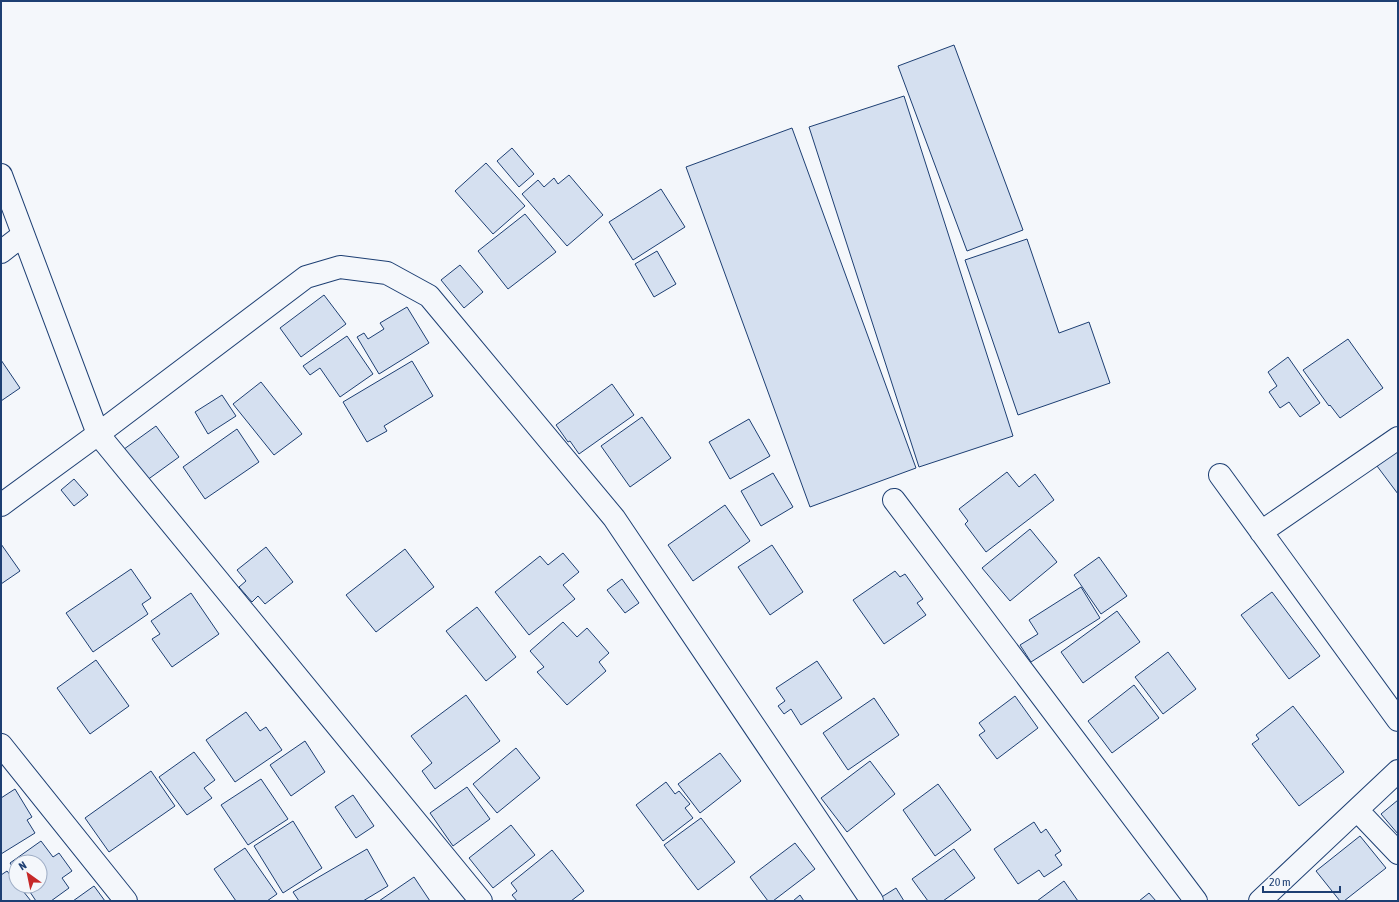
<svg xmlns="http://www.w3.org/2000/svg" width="1399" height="902" viewBox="0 0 1399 902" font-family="'Asap Condensed',sans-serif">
<rect width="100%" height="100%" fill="#f4f7fb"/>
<!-- building -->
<path fill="#d5e0f0" stroke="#1d3f73" d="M954 45 1023 230 967 251 898 66Z
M904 96 1013 436 919 467 809 127Z
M792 128 916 468 810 507 686 167Z
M512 148 534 174 519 187 497 161Z
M486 163 525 206 493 234 455 191Z
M569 175 603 215 567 246 522 194 538 180 544 187 554 178 558 184Z
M661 189 685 227 633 260 609 222Z
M525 214 556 252 508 289 478 251Z
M1027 239 1059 333 1089 322 1110 383 1018 415 965 260Z
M657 251 676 284 654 297 635 264Z
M460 265 483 292 464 308 441 280Z
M324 295 346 324 301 357 280 328Z
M407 307 429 343 379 374 357 337 364 333 368 339 384 329 380 323Z
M347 336 373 374 340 397 320 368 310 375 303 366Z
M1348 339 1383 388 1340 418 1330 405 1329 406 1303 370Z
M1288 357 1320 403 1300 417 1289 402 1280 408 1269 392 1277 386 1268 372Z
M1 360 20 388 1 401Z
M412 361 433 396 384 426 387 431 367 442 343 402Z
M261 382 302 434 274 455 233 404Z
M612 384 634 415 579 454 570 441 568 442 556 425Z
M222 395 236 416 208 434 195 412Z
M642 417 671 458 630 487 601 446Z
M749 419 770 456 730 479 709 442Z
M156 426 179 457 143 483 120 452Z
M237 429 259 462 205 499 183 467Z
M1398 450V494L1377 466Z
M1007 472 1019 487 1035 474 1054 500 986 552 965 524 968 521 959 509Z
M773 473 793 507 761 526 741 491Z
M74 479 88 495 74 506 61 490Z
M725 505 750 541 693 581 668 545Z
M1030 529 1057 562 1010 601 982 568Z
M1 544 20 571 1 584Z
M772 545 803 592 770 615 738 567Z
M266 547 293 582 265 604 258 596 252 602 239 587 246 581 237 570Z
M405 549 434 587 376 632 346 595Z
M563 553 579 572 563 585 575 599 529 635 495 592 540 556 548 565Z
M1099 557 1127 596 1101 614 1074 575Z
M131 569 151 598 142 604 148 614 93 652 66 613Z
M895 571 900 577 905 574 923 599 917 603 926 615 884 644 853 600Z
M622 579 639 603 625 613 607 590Z
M1081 587 1100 618 1031 662 1020 645 1038 634 1029 620Z
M1272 592 1320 656 1289 679 1241 615Z
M191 593 219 634 172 667 152 639 160 634 151 621Z
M477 607 516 657 486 681 446 631Z
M1117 611 1140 642 1083 683 1061 652Z
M563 622 577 637 587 628 609 653 599 662 606 671 567 705 537 672 544 667 530 651Z
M1168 652 1196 689 1163 714 1135 677Z
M96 660 129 706 90 734 57 688Z
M817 661 842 698 801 725 791 709 784 714 778 706 785 701 776 688Z
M1134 685 1159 718 1112 753 1088 721Z
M466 695 500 741 435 789 422 771 432 763 411 736Z
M1015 696 1038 728 997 759 979 735 985 731 979 723Z
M874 698 899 735 848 770 823 733Z
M1293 706 1344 772 1299 806 1252 744 1259 739 1256 735Z
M246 712 260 731 266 727 282 750 235 782 206 740Z
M305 741 325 772 291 796 270 765Z
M516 748 540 778 497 813 473 784Z
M194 752 215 780 204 788 212 798 187 815 159 777Z
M720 753 741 781 700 813 678 784Z
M870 761 895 794 847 832 821 798Z
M151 771 175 806 109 852 85 818Z
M261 779 288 819 248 845 221 805Z
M666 782 675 794 679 791 690 804 685 808 693 818 663 841 636 805Z
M938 784 971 830 935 856 903 810Z
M467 787 490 819 453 846 430 813Z
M15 789 32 817 27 820 35 833 1 854V798Z
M353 795 374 826 356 838 335 807Z
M1398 800V834L1381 814Z
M701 818 735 862 698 890 664 845Z
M293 821 322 868 283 893 254 846Z
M1034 822 1041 833 1046 829 1061 851 1055 855 1062 865 1044 877 1039 870 1018 884 994 849Z
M511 825 535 855 493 888 469 858Z
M1360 836 1386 868 1344 901H1340L1316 871Z
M41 841 53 857 59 853 72 871 62 878 69 888 51 901H36L26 886H40V862H16V872L10 863Z
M795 843 815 869 773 901H768L750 877Z
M245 848 277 894 267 901H236L214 869Z
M367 849 388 886 363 901H299L293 892Z
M954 849 975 878 943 901H928L912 879Z
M552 850 584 891 571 901H517L512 895 517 891 511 883Z
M7 871 16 882V886H19L31 901H1V875Z
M414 877 430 901H379Z
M1064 881 1078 901H1037Z
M94 886 105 901H73Z
M896 888 904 901H882L880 898Z
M1149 893 1156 901H1139Z
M800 895 804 901H793Z"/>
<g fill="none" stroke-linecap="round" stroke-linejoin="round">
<defs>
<path id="minor" d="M1 175 98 434 481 901
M1 252 23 235
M1220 475 1398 720
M894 500 1196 901
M1 505 98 434 306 277 340 267 387 273 429 296 614 518 872 901
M1261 532 1398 438
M1 745 126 901
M1357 810 1398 853
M1260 901 1398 771"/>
</defs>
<!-- minor casing -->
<use href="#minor" stroke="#1d3f73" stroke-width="24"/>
<!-- minor -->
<use href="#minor" stroke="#f4f7fb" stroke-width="22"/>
</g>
<!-- border -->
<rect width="1399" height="902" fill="none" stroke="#1d3f73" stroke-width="4"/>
<!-- north arrow -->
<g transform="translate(28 874) rotate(327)"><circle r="19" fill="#f4f7fb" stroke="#9eadc5"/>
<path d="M0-3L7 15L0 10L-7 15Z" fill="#c62828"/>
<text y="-6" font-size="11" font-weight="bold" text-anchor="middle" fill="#1d3f73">N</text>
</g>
<!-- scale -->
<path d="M1263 886v6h77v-6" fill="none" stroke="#1d3f73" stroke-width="2"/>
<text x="1269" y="886" font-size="12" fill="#1d3f73" stroke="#f4f7fb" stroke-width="3" paint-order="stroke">20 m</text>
</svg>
